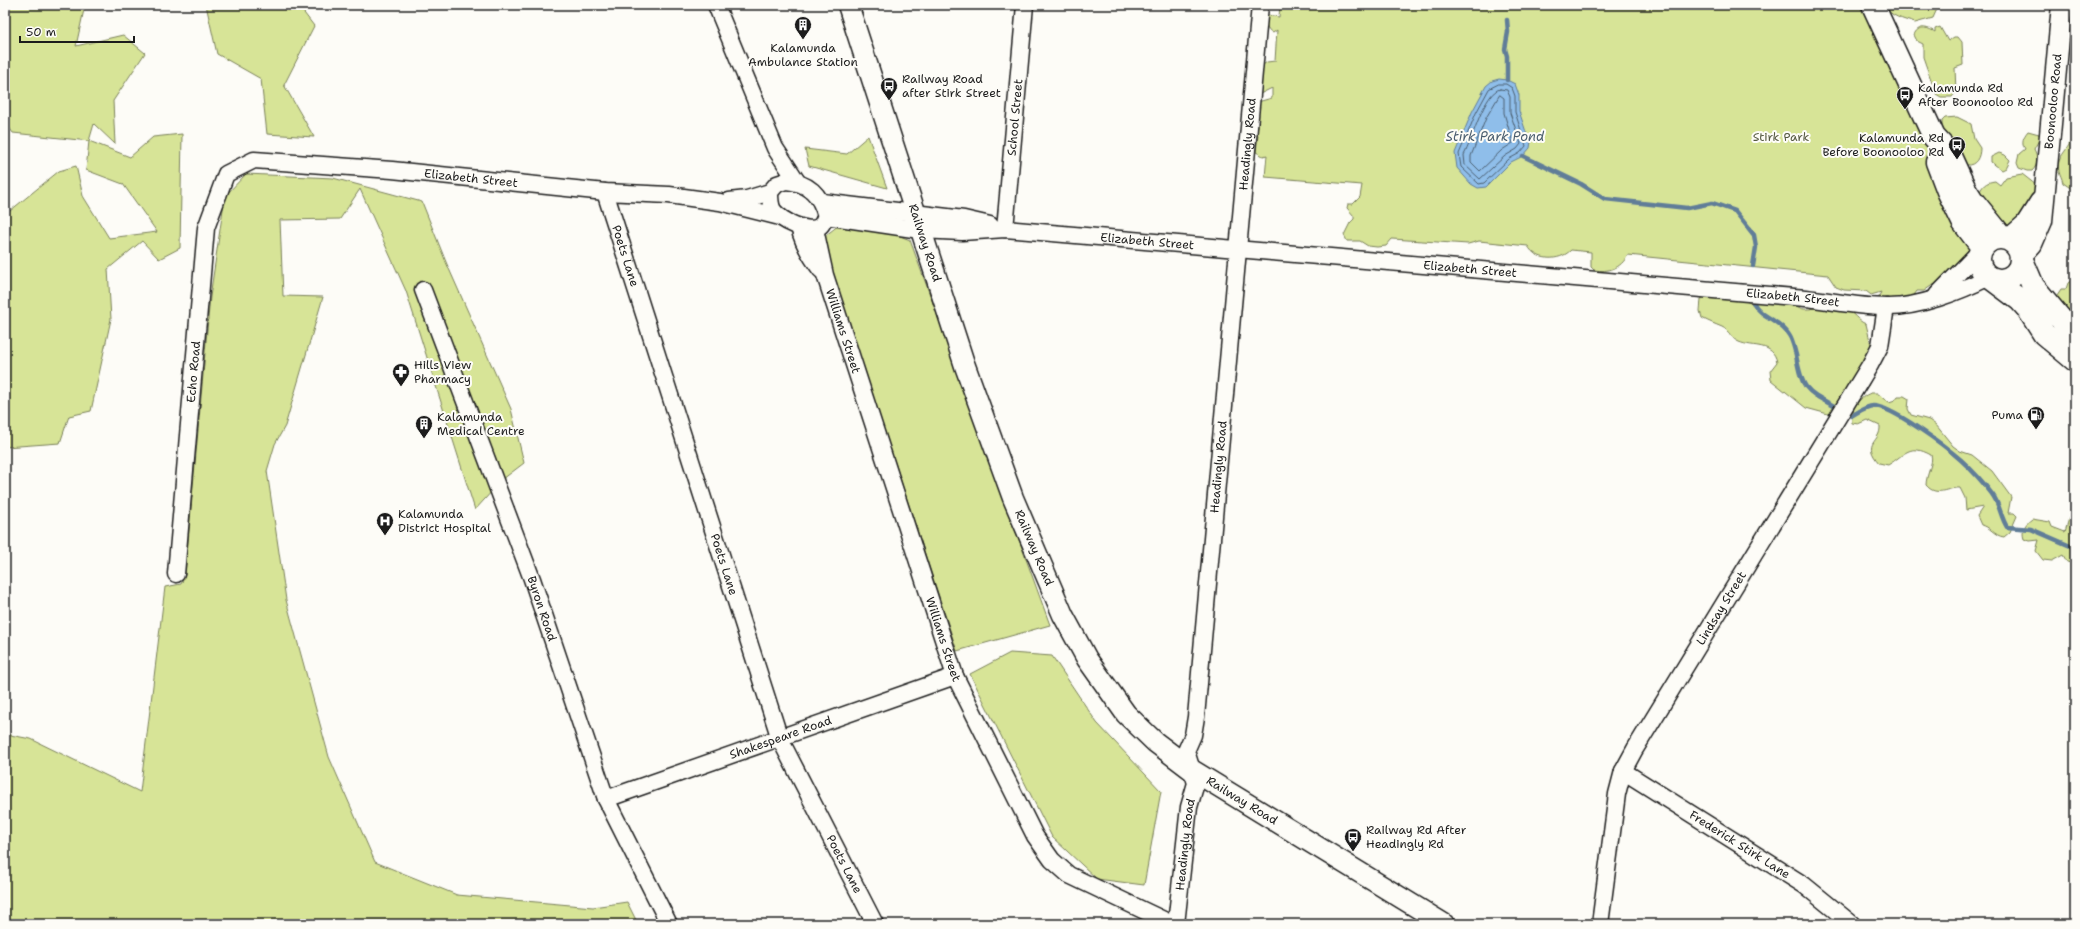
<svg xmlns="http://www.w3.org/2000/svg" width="2080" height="929" viewBox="0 0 2080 929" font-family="'Shantell Sans',sans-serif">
<rect width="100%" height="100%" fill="#fdfcf7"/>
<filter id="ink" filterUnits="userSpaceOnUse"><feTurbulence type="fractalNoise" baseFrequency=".025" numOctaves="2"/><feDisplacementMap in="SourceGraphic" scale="8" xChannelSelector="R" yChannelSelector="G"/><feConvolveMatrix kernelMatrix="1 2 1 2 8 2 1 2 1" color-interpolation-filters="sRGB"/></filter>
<g filter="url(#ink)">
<!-- green -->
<path fill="#d7e497" stroke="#7a805a" d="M5 5H85L76 46 123 35 145 53 113 101 115 144 94 124 89 141 130 157 153 137 182 134 180 248 159 259 142 241 108 269 111 319 91 411 69 416 60 443 5 447V215L59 171 76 166 83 196 109 238 157 232 123 184 86 170 89 141 13 133 5 122Z
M206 5H298L314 26 284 85 314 137 267 134 261 79 217 54Z
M1280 5H1873L1982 247 1956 277 1931 286 1924 291H1917L1912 298 1898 301 1896 298 1893 300H1877L1881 292 1871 295 1866 291 1844 290 1836 287 1828 275 1628 255C1620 269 1609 272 1594 270L1591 267V252L1571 250C1559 262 1536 261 1528 246L1479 241 1468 244 1392 239 1386 246 1377 247 1368 246 1360 241H1347L1344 235 1350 223 1354 219V216L1347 208 1348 204H1353L1360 197 1362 185 1265 177 1267 155 1263 156 1256 152 1258 135 1252 131 1254 103 1272 98V88L1260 94 1255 93 1260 67 1267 62 1275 61 1277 30 1273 33C1266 29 1264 22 1268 15L1279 17Z
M1883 5H1948L1941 9H1937L1933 18 1915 23C1903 19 1891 17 1883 5Z
M1940 27 1948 41 1954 37H1958L1962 42 1963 65 1955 68 1956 92 1952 97H1941L1936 94 1923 57V44L1917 41 1914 35C1918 25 1927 27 1935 32V29Z
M1957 117 1971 124 1974 139 1980 148C1980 157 1976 166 1966 165L1959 153 1962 146 1960 142 1950 138 1942 132V121L1945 118Z
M2028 131 2039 134 2040 138 2034 149C2038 157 2039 164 2032 171H2027L2019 168 2017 163 2019 154 2025 149C2021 142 2023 137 2028 131Z
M868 136 887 188 809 166 805 149 847 154Z
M2071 140H2075V191L2063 183C2062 178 2060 175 2059 171 2055 158 2068 151 2071 140Z
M1999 153 2005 155 2010 160 2006 168 2002 170 1991 162V157Z
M246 174 333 178 422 202 446 262 511 409 524 463 503 479 475 510 406 291 360 189 340 219 280 220 283 296 323 297 285 426 275 444 267 471 286 600 329 757 375 862 457 895 593 907 627 902 638 924H5V734L31 739 140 792 165 587 181 584 185 576 210 297 225 196Z
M2022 174 2036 185 2037 192 2006 238 1979 195C1981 186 1986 182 1995 181L2000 185 2006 177Z
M839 225 895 234 910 240 1050 625 957 651 821 239Z
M2075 278V325L2055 298 2061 289H2066L2068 283Z
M1706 296 1744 300 1754 305 1760 298 1794 303C1802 314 1815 307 1826 306 1831 305 1839 307 1844 309 1854 312 1857 321 1866 324L1871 345 1873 375 1868 386 1859 389 1838 412 1828 414 1806 408 1771 380 1770 371 1777 362C1773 342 1753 348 1739 342 1731 339 1729 330 1722 327 1715 324 1709 322 1702 318L1700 311 1701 299Z
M1871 393H1877L1889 402 1895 400 1898 396H1904L1909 399 1908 409 1911 415 1929 420 1936 425 1953 446 1960 451 1972 455 1992 471 2011 497 2008 513H2014L2017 516 2010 532 2004 537C1994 536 1990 526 1981 525L1977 516 1983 507 1966 510 1965 498 1960 488C1947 487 1937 498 1926 485 1926 475 1934 462 1931 455 1909 443 1906 454 1888 465L1879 463C1861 442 1881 443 1880 426L1867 420 1858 424 1852 423C1850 410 1859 397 1871 393Z
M2075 516V564L2067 562 2063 555 2052 561 2043 560 2036 551 2039 540 2030 541 2024 539C2021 530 2025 524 2032 519L2050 522 2052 527 2065 532 2069 518Z
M1010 653 1052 656 1097 723 1161 791 1144 885 1097 879 1052 837 970 674Z"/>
<!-- water -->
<path fill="#8fbeea" stroke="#617d98" d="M1499 79 1507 80 1515 84 1519 95V111L1527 135 1531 141 1530 148 1523 156 1511 162 1486 187 1478 188 1471 184 1457 168 1455 153 1472 112 1486 86 1492 81Z"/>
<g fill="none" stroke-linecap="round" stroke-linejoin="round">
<!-- shore -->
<path stroke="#4a5d6e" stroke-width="1" d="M1499 84H1506L1512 88 1515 96V112L1526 146 1520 153 1509 159 1484 183 1479 184 1461 167 1459 154 1476 113 1489 89Z
M1500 89 1507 90 1510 97V113L1521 144 1517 149 1505 156 1480 179 1465 165 1464 155C1472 141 1484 92 1500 89Z
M1500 95 1504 98V113L1513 143 1502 150 1480 171 1471 162V156L1486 118Z"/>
<!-- stream -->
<path stroke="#617d98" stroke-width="4.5" d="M1507 20 1508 32 1505 49 1507 56V80
M1523 156 1581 184 1605 199 1687 208 1712 203 1735 211 1754 235 1756 247 1753 266
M1753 302C1761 318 1779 319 1789 335 1793 341 1794 348 1796 355 1802 389 1805 390 1834 406
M1851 416C1857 413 1866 406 1873 406 1892 406 1945 446 1961 460 1972 470 1983 482 1992 494 2000 504 2000 516 2007 527L2031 529 2075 548"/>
<defs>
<g id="minor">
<path d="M716 5 775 148 798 183"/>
<path d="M786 181C809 183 820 194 826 216 824 219 823 224 820 226 809 235 780 220 773 210 770 205 770 198 770 192L777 184Z"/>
<path id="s1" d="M605 192 780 739 875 924"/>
<path d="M729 201 747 199 770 192"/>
<path d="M822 202 964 219 990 225"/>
<path id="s2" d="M826 216 920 230 962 232 1005 229 1806 298C1833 301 1860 307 1886 307 1918 308 1961 291 1989 277"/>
<path d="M799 227C803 244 811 257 821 270"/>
<path id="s3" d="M815 229 825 275 955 676 1035 836 1052 860 1069 875 1172 924"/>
<path id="s4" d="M1005 229 1025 5"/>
<path id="s5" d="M423 290 532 579 606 799 669 924"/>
<path d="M1937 295 1980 251"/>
<path id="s6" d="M176 574 206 228 226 174 254 160 392 170 605 192 669 195 720 202 780 217"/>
<path id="s7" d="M1623 771 1804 885 1852 924"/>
<path id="s8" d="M606 799 955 676"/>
<path id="s9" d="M1176 924 1189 807 1196 783 1186 751 1193 735 1196 717 1260 5"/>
<path id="s10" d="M1600 924 1617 794 1623 771 1635 749 1870 365 1880 346 1886 307"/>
</g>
<g id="tertiary">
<path id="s11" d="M848 5 965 366 1013 498 1063 615 1087 659 1126 714 1155 742 1192 770 1444 924"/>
<path d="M2009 239 2026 224 2040 202"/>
<path id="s12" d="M2022 255 2032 244 2042 221 2062 5"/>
</g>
<path id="primary" d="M1873 5 1934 137 1948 152 1965 189 1972 200 2002 237
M1937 162 1948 191 1963 222 1982 247
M1979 259a21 21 0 1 1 42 0a21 21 0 1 1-42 0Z
M2022 260 2033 286 2075 336
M1992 279 2020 300 2028 309 2044 334 2075 360"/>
</defs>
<!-- minor casing -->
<use href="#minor" stroke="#1c1c1c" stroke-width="19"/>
<!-- tertiary casing -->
<use href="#tertiary" stroke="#1c1c1c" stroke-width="23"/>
<!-- primary casing -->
<use href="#primary" stroke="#1c1c1c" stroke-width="25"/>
<!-- minor -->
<use href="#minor" stroke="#fdfcf7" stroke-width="16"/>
<!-- tertiary -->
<use href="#tertiary" stroke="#fdfcf7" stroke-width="20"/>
<!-- primary -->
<use href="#primary" stroke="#fdfcf7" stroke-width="22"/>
</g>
</g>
<!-- icons -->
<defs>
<symbol id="building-pin" viewBox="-11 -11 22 30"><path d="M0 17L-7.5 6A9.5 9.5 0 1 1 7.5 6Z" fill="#1c1c1c" stroke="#fdfcf7"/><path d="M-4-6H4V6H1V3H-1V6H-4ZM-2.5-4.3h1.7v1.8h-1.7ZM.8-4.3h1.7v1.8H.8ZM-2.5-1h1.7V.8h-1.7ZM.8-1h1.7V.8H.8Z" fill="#fff"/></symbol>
<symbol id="bus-pin" viewBox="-11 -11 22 30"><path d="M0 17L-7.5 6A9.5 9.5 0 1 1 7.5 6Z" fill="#1c1c1c" stroke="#fdfcf7"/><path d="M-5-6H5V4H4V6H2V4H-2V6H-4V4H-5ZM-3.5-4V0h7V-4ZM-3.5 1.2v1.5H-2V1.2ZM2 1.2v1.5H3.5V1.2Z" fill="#fff"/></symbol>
<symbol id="pharmacy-pin" viewBox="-11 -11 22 30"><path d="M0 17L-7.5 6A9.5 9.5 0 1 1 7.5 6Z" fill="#1c1c1c" stroke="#fdfcf7"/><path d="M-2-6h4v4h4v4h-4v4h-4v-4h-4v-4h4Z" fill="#fff"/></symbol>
<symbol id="fuel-pin" viewBox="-11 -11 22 30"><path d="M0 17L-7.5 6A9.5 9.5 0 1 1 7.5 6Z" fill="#1c1c1c" stroke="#fdfcf7"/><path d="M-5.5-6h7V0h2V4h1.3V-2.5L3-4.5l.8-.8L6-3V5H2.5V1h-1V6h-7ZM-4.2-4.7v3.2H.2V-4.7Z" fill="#fff"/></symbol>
<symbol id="hospital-pin" viewBox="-11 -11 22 30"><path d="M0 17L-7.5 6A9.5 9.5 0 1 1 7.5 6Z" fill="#1c1c1c" stroke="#fdfcf7"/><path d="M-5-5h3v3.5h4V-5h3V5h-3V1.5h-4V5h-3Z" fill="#fff"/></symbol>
</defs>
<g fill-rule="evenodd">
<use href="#building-pin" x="793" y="15" width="20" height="27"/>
<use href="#bus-pin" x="879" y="76" width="20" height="27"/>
<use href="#bus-pin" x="1895" y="85" width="20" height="27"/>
<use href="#bus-pin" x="1947" y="135" width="20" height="27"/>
<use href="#pharmacy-pin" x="391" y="362" width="20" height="27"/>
<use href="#fuel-pin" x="2026" y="405" width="20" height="27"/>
<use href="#building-pin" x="414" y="414" width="20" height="27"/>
<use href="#hospital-pin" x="375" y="511" width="20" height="27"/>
<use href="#bus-pin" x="1343" y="827" width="20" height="27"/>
</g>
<g text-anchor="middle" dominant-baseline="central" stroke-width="4" stroke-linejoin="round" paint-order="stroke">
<!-- poi labels -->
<g font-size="12" fill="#1c1c1c" stroke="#fdfcf7" text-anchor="start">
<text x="803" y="48" text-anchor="middle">Kalamunda<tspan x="803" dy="14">Ambulance Station</tspan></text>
<text x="902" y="79">Railway Road<tspan x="902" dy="14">after Stirk Street</tspan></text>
<text x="1918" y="88">Kalamunda Rd<tspan x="1918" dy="14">After Boonooloo Rd</tspan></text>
<text x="1944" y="138" text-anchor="end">Kalamunda Rd<tspan x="1944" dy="14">Before Boonooloo Rd</tspan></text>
<text x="414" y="365">Hills View<tspan x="414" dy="14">Pharmacy</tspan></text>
<text x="2023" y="415" text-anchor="end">Puma</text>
<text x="437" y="417">Kalamunda<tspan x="437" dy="14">Medical Centre</tspan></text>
<text x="398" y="514">Kalamunda<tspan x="398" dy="14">District Hospital</tspan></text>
<text x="1366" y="830">Railway Rd After<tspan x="1366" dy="14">Headingly Rd</tspan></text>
</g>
<!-- street labels -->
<g font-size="12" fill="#1c1c1c" stroke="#fdfcf7">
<text stroke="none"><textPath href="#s12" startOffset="160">Boonooloo Road</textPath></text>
<text stroke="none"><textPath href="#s4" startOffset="112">School Street</textPath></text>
<text stroke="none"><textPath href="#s9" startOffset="787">Headingly Road</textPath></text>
<text stroke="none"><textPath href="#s6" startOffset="654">Elizabeth Street</textPath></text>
<text stroke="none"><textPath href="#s2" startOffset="323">Elizabeth Street</textPath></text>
<text stroke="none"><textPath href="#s11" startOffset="250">Railway Road</textPath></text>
<text stroke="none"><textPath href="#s1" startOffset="67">Poets Lane</textPath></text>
<text stroke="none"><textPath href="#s2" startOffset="647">Elizabeth Street</textPath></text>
<text stroke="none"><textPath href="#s2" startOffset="971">Elizabeth Street</textPath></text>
<text stroke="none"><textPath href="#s3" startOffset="106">Williams Street</textPath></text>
<text stroke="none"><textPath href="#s6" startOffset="203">Echo Road</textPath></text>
<text stroke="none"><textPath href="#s9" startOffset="463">Headingly Road</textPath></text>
<text stroke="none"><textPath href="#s11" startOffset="574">Railway Road</textPath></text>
<text stroke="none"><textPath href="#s1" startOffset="391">Poets Lane</textPath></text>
<text stroke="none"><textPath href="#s10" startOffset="345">Lindsay Street</textPath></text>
<text stroke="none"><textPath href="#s5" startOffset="340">Byron Road</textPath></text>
<text stroke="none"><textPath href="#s3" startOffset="430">Williams Street</textPath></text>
<text stroke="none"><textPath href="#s8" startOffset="185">Shakespeare Road</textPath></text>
<text stroke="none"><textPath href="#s11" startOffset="910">Railway Road</textPath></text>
<text stroke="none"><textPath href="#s9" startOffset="80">Headingly Road</textPath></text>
<text stroke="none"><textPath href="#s7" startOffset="138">Frederick Stirk Lane</textPath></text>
<text stroke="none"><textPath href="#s1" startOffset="715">Poets Lane</textPath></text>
</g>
<!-- park labels -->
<g font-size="12" fill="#545841" stroke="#fdfcf7">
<text x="1781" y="137">Stirk Park</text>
</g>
<!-- water labels -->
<g font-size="13" font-style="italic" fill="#4a5d6e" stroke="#fdfcf7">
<text x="1495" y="136">Stirk Park Pond</text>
</g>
</g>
<!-- margin -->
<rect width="2080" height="929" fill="none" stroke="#fdfcf7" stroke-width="20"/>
<rect x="10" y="10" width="2060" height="909" fill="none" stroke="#1c1c1c" stroke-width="1.5" filter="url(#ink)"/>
<!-- scale -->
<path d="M20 36v6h114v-6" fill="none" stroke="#1c1c1c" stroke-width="2"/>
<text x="26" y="36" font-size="12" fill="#1c1c1c" stroke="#fdfcf7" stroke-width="3" paint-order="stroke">50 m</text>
</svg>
